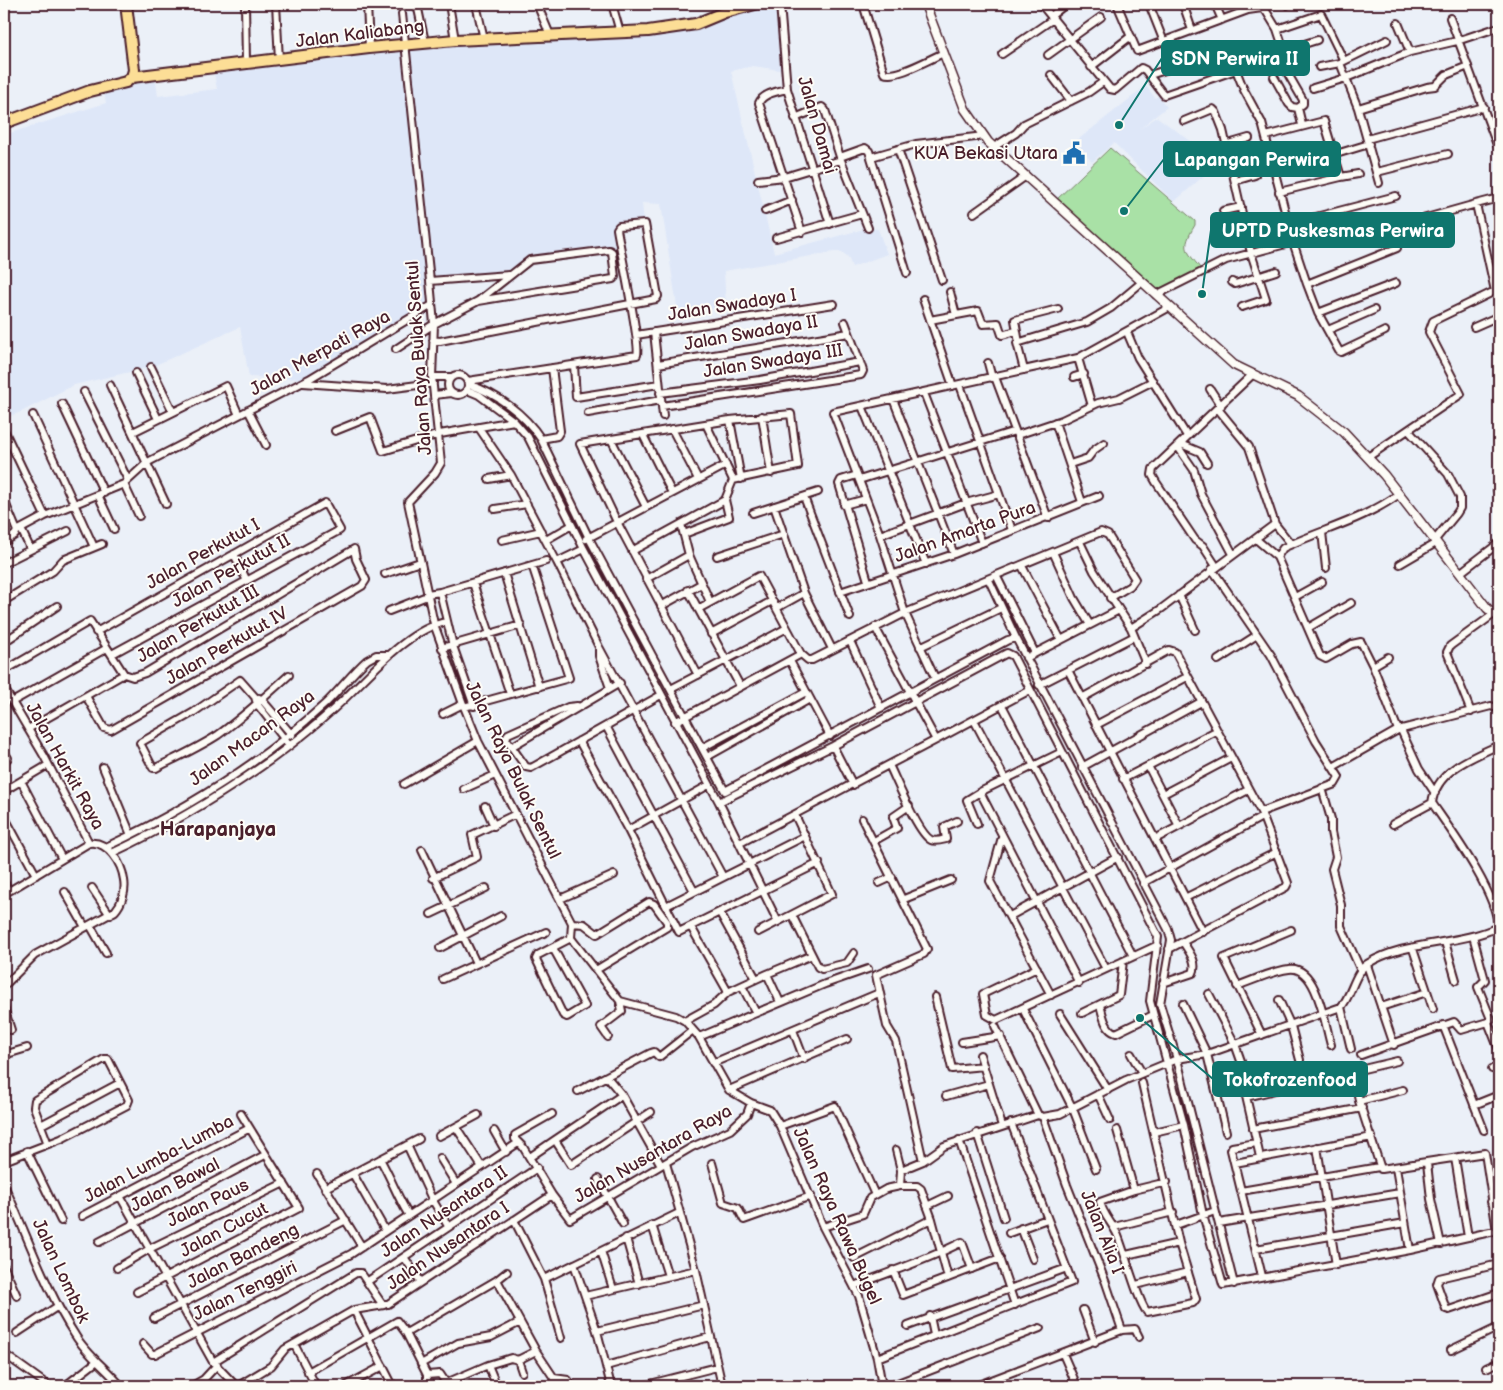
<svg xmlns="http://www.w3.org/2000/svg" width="1503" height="1390" viewBox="0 0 1503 1390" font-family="'Balsamiq Sans',sans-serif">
<rect width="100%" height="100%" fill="#ebf0f8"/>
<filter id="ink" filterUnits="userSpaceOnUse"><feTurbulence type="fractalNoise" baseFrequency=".02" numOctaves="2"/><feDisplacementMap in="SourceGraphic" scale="10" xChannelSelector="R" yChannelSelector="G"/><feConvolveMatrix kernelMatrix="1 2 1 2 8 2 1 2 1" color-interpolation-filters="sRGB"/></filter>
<g filter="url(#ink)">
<!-- built -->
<path fill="#dee7f8" d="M755 4H780L786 71 753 66 731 71 774 253 868 228 878 229 887 254 852 267 848 257 842 252H834L724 271 726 307 678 313 661 204 642 203 644 223 619 226V247L609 250 531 259 509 275 431 281 432 305 309 379 249 377 240 327 151 367 74 385 21 412 4 418V135L106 103 103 87 155 75 158 96 217 89 213 68 369 48 648 31Z
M1146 86 1155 98 1158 96 1167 107 1139 129 1157 117 1209 154 1207 156 1216 165 1174 202 1114 143 1092 162 1075 142Z"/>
<!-- green -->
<path fill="#a9e1a6" stroke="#7a8068" d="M1110 148 1195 221V225C1180 250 1187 250 1203 272L1156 295 1054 202Z"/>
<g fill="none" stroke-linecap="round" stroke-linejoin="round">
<defs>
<path id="minor" d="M245 4 246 62
M276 4 279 60
M367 4 369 48
M417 4 425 42
M449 4 455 40
M476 4 484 39
M537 4 550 35
M612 4 620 32
M780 4 787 89 830 224
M863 4 884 73C896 79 931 58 944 53
M1041 4 1110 89 1115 90 1141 68 1145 70 1164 95 1236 70 1244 90 1262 123 1293 242 1307 284 1318 313 1339 351 1341 352 1385 331
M1117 4 1137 51 1248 10 1262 8 1266 11 1277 29 1321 14 1343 59
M1149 4 1164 42
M1183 4 1192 30
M1215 4 1222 20
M1287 4V5
M1498 4 1499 6
M402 14 430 281 434 324 432 377 441 463 435 473 408 502 434 624 463 704 478 741 572 923 571 938 574 942 620 1001 676 1016 685 1021 699 1037 729 1090 751 1103 770 1110 780 1126 823 1227 859 1296 877 1358 882 1386
M1051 16 1066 4
M1450 18 1497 145
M1398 23 1410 52
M1277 29 1284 50
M1002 54 1053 19
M1048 55 1101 17
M1266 56 1317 40
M1091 67 1131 36
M1319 67 1340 63
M1288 74 1303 100V104L1298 108
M1051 75 1071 101
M1150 75 1223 51 1236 70
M1274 77 1289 104 1292 107 1298 108
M1313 88 1346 78 1410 52 1457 41 1499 27
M787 89C777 92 763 93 759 103L802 232
M1298 108 1302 125
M1358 108 1427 87 1435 86 1446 75 1468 66
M795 118 822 107 825 110 841 160 868 228
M1184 121 1213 109 1216 112 1223 130 1251 253 1266 299 1242 307
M1266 136 1324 121 1341 177 1279 192
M1367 139 1484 107
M1225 145 1249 138
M994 147 1016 133 1024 124 1089 92 1103 82
M898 149 942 280
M1336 154 1369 144
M840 157 865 148 869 151 907 273
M871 157 916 144 984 136
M1273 164 1334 147
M1377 172 1448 154
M1341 177 1358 174
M758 180 784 177 841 160
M1235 181 1255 175
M1379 183 1358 108 1340 63 1387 40
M765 211 792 200
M1223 211 1241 207
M974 213 1026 176
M1412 222 1476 204
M1289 224 1396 196
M1246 230 1287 219
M776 238 862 214
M430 281 509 275
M1232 282 1235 284 1276 271
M1307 284 1397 248
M950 292 956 315
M1156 295 1226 260 1293 242
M923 299 953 386
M1318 313 1396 283
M930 320 978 311 983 324 998 323 1002 335 1016 331
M1474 327 1499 316
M1328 330 1374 310
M654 332 663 416
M1127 332 1138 358 1187 436
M636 335 834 304
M433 340 440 341 630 304 656 299 658 296 645 224 619 226 617 229C620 248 641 346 637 355L468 381
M1019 343 1015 320 1058 309
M396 349 434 324 478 301 530 260 609 250 612 252 615 277 613 279 478 301
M1078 358 1092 406
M988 363 992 378
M658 364 849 333
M574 365 576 397 659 384
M151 367 173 412
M1024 370 1017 343 1087 322 1111 308 1142 282
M136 373 158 419
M448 385a10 10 0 1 1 20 0a10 10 0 1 1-20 0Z
M432 377H452
M995 377 1048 518
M1074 377 1084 374
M303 383 387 389 433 383
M468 384C497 394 524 413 541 439L589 538 725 791 1008 640 1016 638 1168 929 1171 940 1160 1004 1177 1059 1234 1284
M110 385 166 504
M960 385 1012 530
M1210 389 1221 406
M467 390 479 395 514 421 528 437 584 549 719 802 833 746 1007 653 1013 656 1158 937 1150 1001 1184 1125 1203 1215 1223 1285 1410 1250 1499 1230
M84 392 128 480
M660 393 760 380 860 362 845 322
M924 393 982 543
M434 395 452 393
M893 399 954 554
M62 404 104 493
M662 406 861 375 863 371 860 362
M862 406 926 564
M248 410 266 445
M588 413 661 400
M33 415 94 547
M762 416 771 473
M730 420 741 479
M1055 422 1082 502
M479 428 511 475 557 562
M672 429 698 479
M4 430 45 516
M1408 430 1448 474 1460 497V508L1457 513 1434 541
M335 431 370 417 383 451 440 434 514 421
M133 432 226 386 239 415
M643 435 672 493
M1017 435 1062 420 1098 403 1119 398 1153 381
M541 439 557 436 560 431 552 368
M611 439 646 507
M1181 444 1200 452 1207 463
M1178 447 1194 470 1201 494 1233 554
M1368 457 1461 394 1429 332 1433 321 1495 291 1476 204 1499 198
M1070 464 1088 458 1094 450 1104 443
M857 475 841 480 839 484 868 581
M489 479 511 475
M859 480 1015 431
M124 484 139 516
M1497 490 1499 494
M98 495 114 529
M804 497 850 617
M4 500 17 531
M844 505 866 499
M774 506 804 593 777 608
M495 509 527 504
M753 513 818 492
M681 524 689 555 710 602
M1275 524 1291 544
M21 529 30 548
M1322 532 1326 568
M684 534 729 517 725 500
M880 535 966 503 999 494
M586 539 726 465
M502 540 541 531
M546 540 572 525
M1257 540 1277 557
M4 542 15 535 17 531 45 516 124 484 148 462 309 379 432 305
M1080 542 1094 571 1131 628 1146 664
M584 549 557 562 599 647 723 877
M632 551 725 500 733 480 706 424
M1053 552 1074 598 1090 625
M234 554 246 579
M717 556 784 534
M4 563 68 531
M1400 564 1436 543
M1022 566 1061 640
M1216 566 1203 546 1195 540 1156 482 1152 475 1153 469 1252 375
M1212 569 1271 655 1316 741 1339 777 1335 784 1261 812
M504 573 539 687
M1460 573 1499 543
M385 574 420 562
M997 577 1035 653
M646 579 689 555
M989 580 1016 638
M473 583 510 694
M688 590 740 686
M440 592 453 646 474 706
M840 592 954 554 1099 496
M804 593 832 649
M427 594 440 592 546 561
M1179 595 1195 630
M1295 597 1322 582
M4 601 53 571 63 560 102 544
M661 606 701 584
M698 609 759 576 801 654
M389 611 427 596
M1131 628 1161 609 1275 524 1249 447 1218 409
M1308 628 1351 603
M96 632 325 503 340 530 112 654
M711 634 772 601
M850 641 881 708
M4 642 57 606
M599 647V656L610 688
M920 647 1001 608
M442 648 521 625
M1026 658 1119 610
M1218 660 1257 635
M790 661 830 736
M1373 666 1388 657
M1068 670 1203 932
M4 671 90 621 124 674
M698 675 617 522 580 444 730 420 791 414 798 466 733 480
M935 678 905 613 880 535 833 412 1078 358 1170 307
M1039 685 1133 637
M4 688 44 756 89 843C108 840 122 864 124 880 126 891 122 903 115 911L35 955 4 986
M671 689 787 628
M259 698 262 700 292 735
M1082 698 1169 650 1175 652 1261 812 1288 883 1286 887 1169 949
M12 702 107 648
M1002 705 1133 956
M577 706 568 707 508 734 506 739 526 767 531 768 661 695
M464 707 569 678 532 565
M1471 712 1447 652 1450 646 1494 614
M443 714 463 704
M974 720 1106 969
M675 722 801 654 808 660H812L905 613 1101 532 1108 535 1135 579 1130 586 1110 598
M1096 725 1187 677
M606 726 694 891
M28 729 124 674 133 677 145 673 354 549 356 559 366 580 362 586 111 730 104 728 86 696
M1398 730 1373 666 1361 642 1352 644 1326 659 1320 656 1277 557 1283 548C1323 529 1364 520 1399 494
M1401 730 1419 769 1435 793
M936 740 1030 690
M579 741 628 830 679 932 819 863
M289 745 257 704 255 697 240 680 194 712 140 743 153 768H156C176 758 198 748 218 735 243 717 266 696 289 675
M833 746 853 785
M511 747 620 683
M702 748 806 692
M4 752 8 758
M1062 752 980 792 1079 983
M707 757 810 699
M889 765C896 779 918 834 931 840 935 842 942 840 946 839L944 827 957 821
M1148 766 1179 826
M103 767 131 835
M1082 767 1201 702
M1333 767 1398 730 1491 706 1499 709
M1123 779 1216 731
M21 781 62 859
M404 784 478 741
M1322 788 1331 819V832L1336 857 1332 869 1341 905V926L1361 971
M464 789 495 775
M4 791 48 765
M1163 794 1231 758
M719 802 778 922
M485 806 494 826
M4 816 36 875
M862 819 927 949 924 954 876 975 887 1026 896 1041 923 1161
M977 824 967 800 980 792
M1393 824 1432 803
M628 830 709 785
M1002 837 990 881 1051 995
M1155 839 1248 790
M874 841 897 828 893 817 909 806
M740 843 936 740 875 627
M106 847C185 810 261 763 325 704 340 690 352 673 367 660L376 655H388
M422 850 476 963
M112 853C168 827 221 795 272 759 295 742 319 723 340 703 368 677 408 628 447 622
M433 878 477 857 472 835 516 814
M4 882 9 891 89 843
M879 883 892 877
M1143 883 1262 817
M92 888 110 915
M65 892 85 927
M1187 897 1277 852
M560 899 614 875
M904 899 951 880
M666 906 805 836
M720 913 755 977 754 980
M431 914 486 888
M792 915 818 967 822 969 847 963 854 953
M1010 916 1118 857
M572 923 584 924 597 934 649 902 654 904 667 922V927L596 970
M90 925 106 953
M691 927 728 992
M1498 927C1497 893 1452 832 1432 803 1436 770 1473 757 1499 745
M758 932 832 894 795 815
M1473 936 1485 980 1478 987 1491 1019 1488 1022 1499 1050
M1445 942 1456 980
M440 948 501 916
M553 948 585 1006 567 1017 563 1015 536 959 538 955 571 938
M1413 949 1433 1009
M1367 965 1394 1045
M1037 968 983 994 987 1015 996 1020 1158 945
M443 979 546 932
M1163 983 1193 973C1198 962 1189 952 1183 942
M742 986 756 1013
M1237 986C1254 980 1272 971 1289 969 1317 965 1325 1025 1331 1045
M1209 994 1235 1044 1241 1061
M935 997 952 1069 984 1066
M1279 1000 1291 1026 1300 1060
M780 1002 767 974 812 955
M1183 1004 1207 1054 1226 1132
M1100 1005C1103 1015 1105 1030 1116 1033L1153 1015
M1341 1007 1351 1049
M1381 1007 1427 992
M4 1008 11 1030
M1023 1009 1073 1109 1096 1169
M1082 1013 1119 995 1123 961
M1060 1014 1108 1090
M685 1021 714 1005 728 992 767 974
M1443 1025 1484 1130
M995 1026 1038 1115
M793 1030 804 1059
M1262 1035 1224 958 1291 930
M608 1037 601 1027 622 1011 620 1001
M699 1037 825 984 868 969
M962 1042 1001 1036
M1131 1054 1142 1073
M4 1055 27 1048
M980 1055 1002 1126
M1361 1055 1454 1022 1461 1030 1488 1022
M713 1063 879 993
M1492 1069 1499 1065
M1354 1071 1359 1101 1381 1169 1485 1153 1497 1231
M607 1077 622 1095 661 1165
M1242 1079 1260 1157
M1142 1083 1179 1243 1196 1299 1193 1303 1147 1312C1138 1302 1125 1253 1118 1236 1113 1224 1103 1215 1100 1202L1134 1190 1167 1182
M729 1090 847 1039
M578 1091 651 1053 654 1052 659 1057 693 1030
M1098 1094 1110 1120
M946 1096 989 1084
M1246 1097 1397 1061
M1359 1101 1403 1090
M1474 1105 1499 1095
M552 1114 515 1135V1139L523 1147 552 1195 570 1219 692 1147 730 1130 747 1114 751 1103
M41 1125 120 1083
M780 1126 835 1106 875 1195
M456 1127 482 1167
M1253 1129 1362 1108
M1117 1130 1134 1190
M494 1131 506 1152
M1154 1132 1184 1125
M977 1133 1004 1218
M439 1136 478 1115
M555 1140 622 1095
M959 1140 1015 1305
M1256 1143 1232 1147 1231 1150 1262 1276
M407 1145 432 1199 448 1226
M1317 1147 1336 1265
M896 1150 901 1170
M27 1151 61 1221
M530 1157 555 1140 571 1165 651 1112
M440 1158 456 1184
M1455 1158 1468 1237
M380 1159C391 1178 397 1196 408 1214
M4 1161 61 1139 127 1105 129 1100 108 1059H104L35 1100 34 1107 48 1144
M666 1163 696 1270 722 1386
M712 1163 723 1203 738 1208 744 1220 811 1196
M1235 1163 1372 1137
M1427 1163 1431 1199 1441 1244
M1396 1168 1410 1250
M317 1174 362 1247
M353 1174 385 1230
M598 1179 623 1224
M4 1185C27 1234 45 1289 75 1335 87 1355 106 1368 121 1386
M900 1186H917L921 1189 932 1219 948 1278
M325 1188 419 1139
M1241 1191 1379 1167
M120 1196 213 1362 236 1386
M1491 1202 1499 1201
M927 1206 948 1196
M82 1216 248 1129
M514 1220 544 1279 561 1338
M1219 1223 1400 1193
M652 1225 668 1276
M1176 1225 1215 1211
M823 1227 863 1214 870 1198 886 1189 900 1186 901 1170 923 1161 944 1146 1038 1115 1043 1117 1060 1114 1126 1080 1177 1059 1207 1054 1341 1007C1352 995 1354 973 1367 964 1405 940 1458 946 1498 927
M1114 1227 1173 1212
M1021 1228 1033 1259
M1009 1233 1047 1219
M626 1238 639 1284
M99 1242 265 1155
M1256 1249 1405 1223
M601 1251 613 1289
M1126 1255 1179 1243
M404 1257 421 1282
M854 1258 932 1219
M574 1264 597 1331 611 1386
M1499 1264 1439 1278 1437 1284 1446 1309 1449 1310 1499 1293
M4 1267 17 1296
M117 1268 151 1248 284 1183
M893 1270 903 1295 1000 1258
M544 1279 679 1213
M497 1280 536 1351 554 1378 568 1380 572 1386
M368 1281 537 1168
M1136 1285 1188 1272
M854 1286C889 1272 928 1260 962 1242L972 1269
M137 1292 299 1208 241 1114
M585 1296 696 1270
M354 1310 393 1386
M1083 1310 1095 1342
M930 1316 934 1335
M154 1318 346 1220
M908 1326 1067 1268
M1122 1330 1135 1329 1139 1337
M597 1331 704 1305
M17 1333 58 1306
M406 1333 497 1280 507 1272
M143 1344 152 1354H155L351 1254 518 1143
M294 1344 316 1386
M1451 1350 1499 1327
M1063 1354 1077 1386
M7 1356 49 1386
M877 1358 1072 1282 1011 1123
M518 1360 522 1372
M213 1362 356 1273H361L382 1304H388L552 1195
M421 1364 458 1343 491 1337 520 1322
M488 1365 495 1382
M606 1366 710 1337
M1486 1368 1499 1362
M308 1372 397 1321 406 1333 427 1375 440 1374 448 1386
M446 1383 488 1365 511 1358 518 1360 536 1351
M65 1386 96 1362
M192 1386 204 1379 217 1365
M238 1386 271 1366 285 1349 354 1310 384 1305
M346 1386 383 1366
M427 1386V1375
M642 1386 717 1367
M890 1386 1040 1328
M976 1386 1122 1330 1106 1283 1067 1185 1043 1117"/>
<path id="tertiary" d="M925 4 965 109 988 142 1234 365 1298 396 1344 432 1384 475 1487 608 1494 614 1499 615"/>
<path id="primary" d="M126 4 134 70 132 77
M4 123 90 91 126 82 132 77 369 48 455 40 648 31 696 24 725 12 755 4"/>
</defs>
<!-- minor casing -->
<use href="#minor" stroke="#4a1f2b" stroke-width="10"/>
<!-- tertiary casing -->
<use href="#tertiary" stroke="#4a1f2b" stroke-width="11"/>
<!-- primary casing -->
<use href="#primary" stroke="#4a1f2b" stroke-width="14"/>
<!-- minor -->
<use href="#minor" stroke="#fdfcf7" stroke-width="6"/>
<!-- tertiary -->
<use href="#tertiary" stroke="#fdfcf7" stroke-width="8"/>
<!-- primary -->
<use href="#primary" stroke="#fcde96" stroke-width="10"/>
</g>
</g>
<!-- icons -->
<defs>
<symbol id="civic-bare" viewBox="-9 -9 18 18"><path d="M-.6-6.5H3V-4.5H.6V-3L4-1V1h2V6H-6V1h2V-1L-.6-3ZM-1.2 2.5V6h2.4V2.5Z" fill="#1f6fb2" stroke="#fdfcf7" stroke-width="2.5" paint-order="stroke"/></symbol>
</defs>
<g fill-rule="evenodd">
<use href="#civic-bare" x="1058" y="137" width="32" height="32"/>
</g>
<g text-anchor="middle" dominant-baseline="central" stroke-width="4" stroke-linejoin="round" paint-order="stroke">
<!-- street labels -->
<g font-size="18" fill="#4a1f2b" stroke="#fdfcf7">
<text transform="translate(360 34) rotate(-7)">Jalan Kaliabang</text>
<text transform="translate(817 125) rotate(74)">Jalan Damai</text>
<text transform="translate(732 305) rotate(-9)">Jalan Swadaya I</text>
<text transform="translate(751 333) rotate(-10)">Jalan Swadaya II</text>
<text transform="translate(320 353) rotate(-29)">Jalan Merpati Raya</text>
<text transform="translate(419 358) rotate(-94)">Jalan Raya Bulak Sentul</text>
<text transform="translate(773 361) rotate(-9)">Jalan Swadaya III</text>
<text transform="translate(965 532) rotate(-20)">Jalan Amarta Pura</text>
<text transform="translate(203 554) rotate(-29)">Jalan Perkutut I</text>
<text transform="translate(231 571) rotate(-29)">Jalan Perkutut II</text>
<text transform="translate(198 624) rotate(-30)">Jalan Perkutut III</text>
<text transform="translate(227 646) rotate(-30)">Jalan Perkutut IV</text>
<text transform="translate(252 738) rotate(-36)">Jalan Macan Raya</text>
<text transform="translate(65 766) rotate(61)">Jalan Harkit Raya</text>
<text transform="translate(513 770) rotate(64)">Jalan Raya Bulak Sentul</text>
<text transform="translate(653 1154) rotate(-30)">Jalan Nusantara Raya</text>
<text transform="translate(159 1159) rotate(-28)">Jalan Lumba-Lumba</text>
<text transform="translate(175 1185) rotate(-27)">Jalan Bawal</text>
<text transform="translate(208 1203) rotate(-26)">Jalan Paus</text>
<text transform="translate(444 1212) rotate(-34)">Jalan Nusantara II</text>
<text transform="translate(837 1216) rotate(66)">Jalan Raya Rawa Bugel</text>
<text transform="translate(224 1230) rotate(-28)">Jalan Cucut</text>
<text transform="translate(1102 1232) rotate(68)">Jalan Alia I</text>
<text transform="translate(448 1246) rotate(-34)">Jalan Nusantara I</text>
<text transform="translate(243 1256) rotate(-27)">Jalan Bandeng</text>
<text transform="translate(61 1271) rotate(65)">Jalan Lombok</text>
<text transform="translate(245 1291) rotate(-26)">Jalan Tenggiri</text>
</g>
<!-- poi labels -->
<g font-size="18" fill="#4a1f2b" stroke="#fdfcf7" text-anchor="end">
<text x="1058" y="153">KUA Bekasi Utara</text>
</g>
<!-- quarter labels -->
<g font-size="20" font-weight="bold" fill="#4a1f2b" stroke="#fdfcf7">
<text x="218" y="830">Harapanjaya</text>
</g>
</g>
<!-- callouts -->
<path fill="none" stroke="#0f766e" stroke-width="2" d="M1119 125L1162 58M1124 211L1164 159M1202 294L1211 230M1140 1018L1213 1079"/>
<g fill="#0f766e" stroke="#fdfcf7" stroke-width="2">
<circle cx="1119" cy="125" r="5"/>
<circle cx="1124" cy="211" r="5"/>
<circle cx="1202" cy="294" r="5"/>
<circle cx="1140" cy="1018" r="5"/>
</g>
<g fill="#0f766e" stroke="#0f766e" stroke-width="2">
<rect x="1162" y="41" width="147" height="34" rx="5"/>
<rect x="1164" y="142" width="176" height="34" rx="5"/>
<rect x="1211" y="213" width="243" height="34" rx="5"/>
<rect x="1213" y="1062" width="154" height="34" rx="5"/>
</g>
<g font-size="19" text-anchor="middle" font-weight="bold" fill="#fff">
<text x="1235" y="65">SDN Perwira II</text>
<text x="1252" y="166">Lapangan Perwira</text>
<text x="1333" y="237">UPTD Puskesmas Perwira</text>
<text x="1290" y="1086">Tokofrozenfood</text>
</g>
<!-- margin -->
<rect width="1503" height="1390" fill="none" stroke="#fdfcf7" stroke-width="20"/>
<rect x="10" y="10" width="1483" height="1370" fill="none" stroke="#4a1f2b" stroke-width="2" filter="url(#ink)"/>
</svg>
